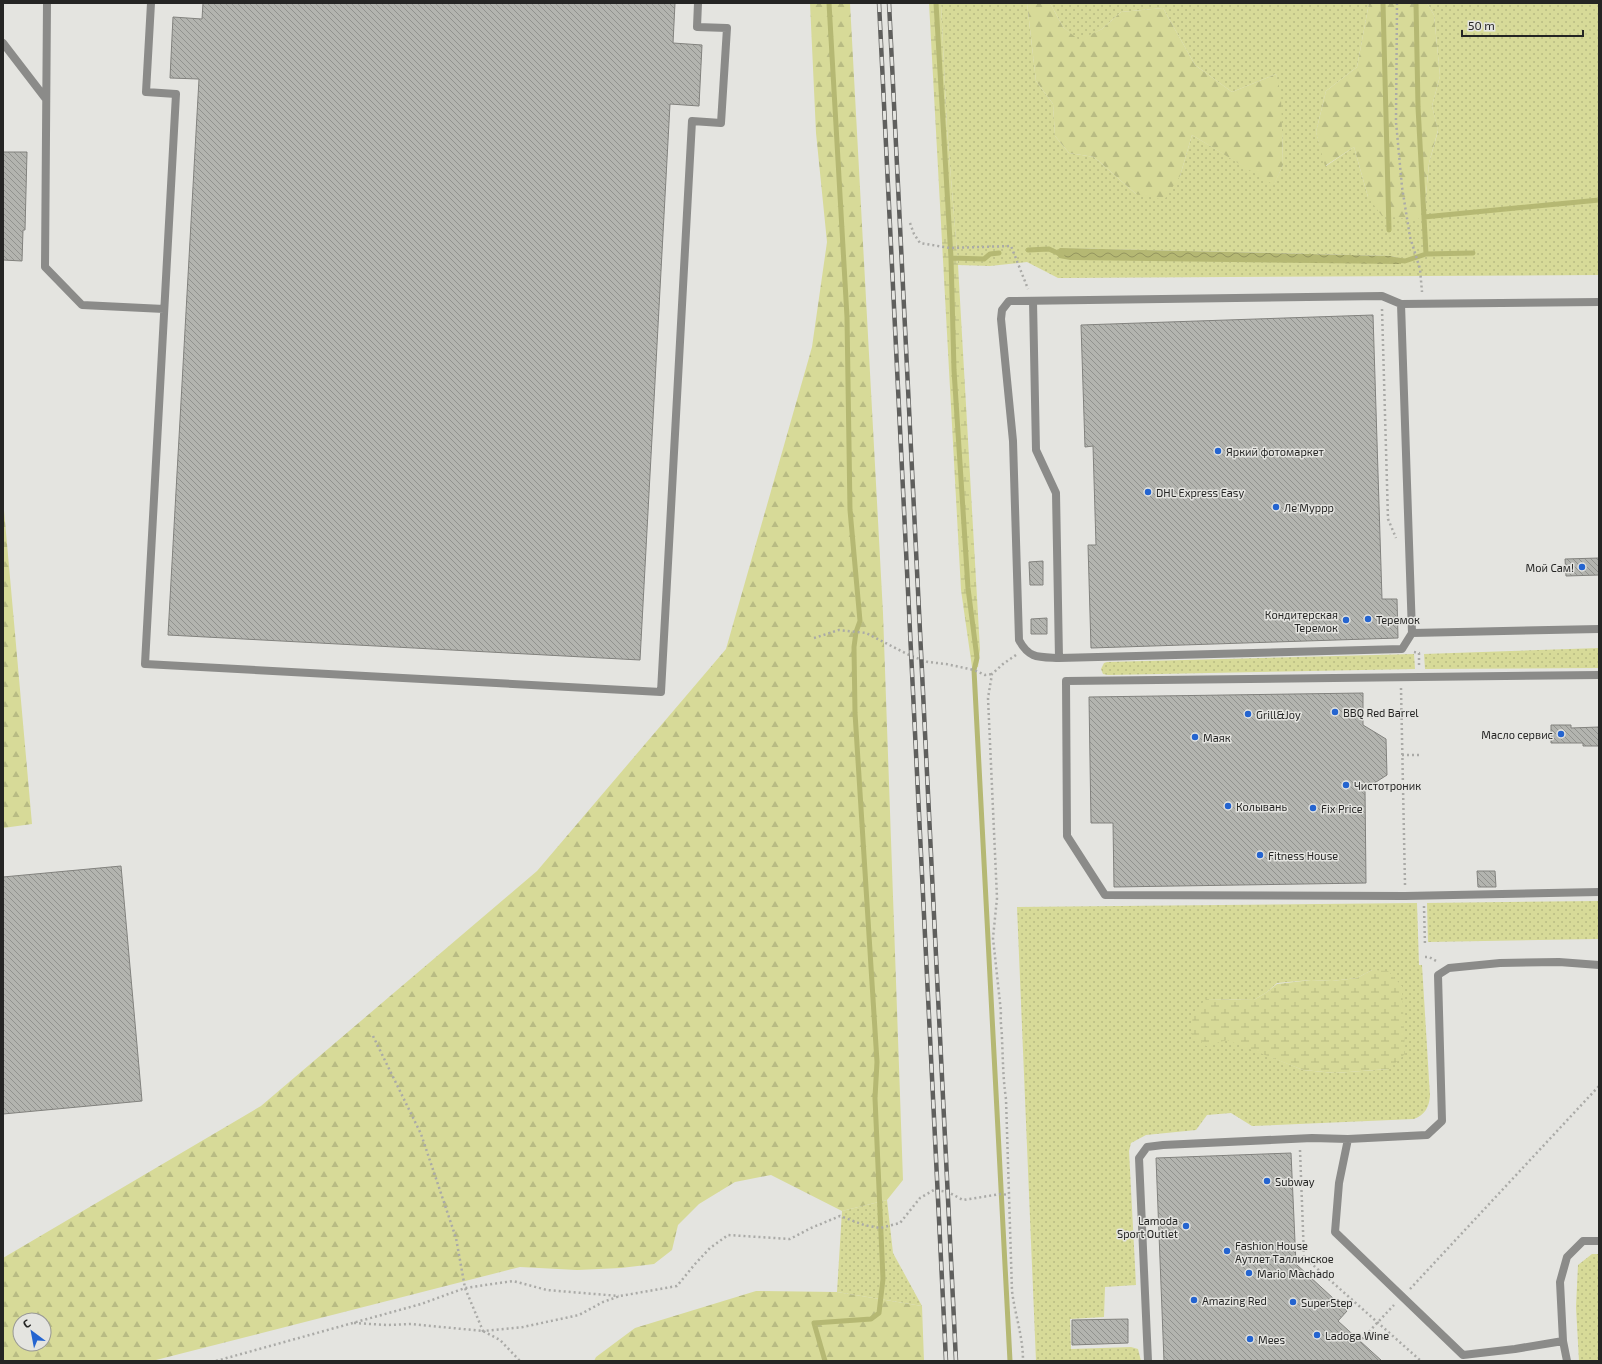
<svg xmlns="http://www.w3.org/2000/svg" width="1602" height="1364" viewBox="0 0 1602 1364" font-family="'Exo 2',sans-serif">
<defs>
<pattern id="grass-dots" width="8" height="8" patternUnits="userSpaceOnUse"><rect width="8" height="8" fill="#d7da98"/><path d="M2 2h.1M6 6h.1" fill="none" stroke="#b8bb83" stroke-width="1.8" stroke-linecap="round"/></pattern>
<pattern id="forest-firs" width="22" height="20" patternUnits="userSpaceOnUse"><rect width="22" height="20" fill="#d7da98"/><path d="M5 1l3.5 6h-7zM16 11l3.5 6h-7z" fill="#b8bb83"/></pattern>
<pattern id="wetland-marsh" width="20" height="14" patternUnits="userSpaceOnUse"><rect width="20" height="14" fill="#d7da98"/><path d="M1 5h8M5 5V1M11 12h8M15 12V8" fill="none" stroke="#b8bb83"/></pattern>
<pattern id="water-waves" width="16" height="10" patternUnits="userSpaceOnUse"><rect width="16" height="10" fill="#b5b873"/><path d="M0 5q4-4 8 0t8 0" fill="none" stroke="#93955e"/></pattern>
<pattern id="building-back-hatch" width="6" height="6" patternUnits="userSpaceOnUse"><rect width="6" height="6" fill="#b3b4af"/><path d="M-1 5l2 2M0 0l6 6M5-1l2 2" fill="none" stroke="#91928e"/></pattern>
</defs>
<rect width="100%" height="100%" fill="#e4e4e0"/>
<!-- grass -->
<path fill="url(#grass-dots)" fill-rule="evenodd" d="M941 3H1027L1036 81 1053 104 1055 136 1069 153 1094 157 1136 194 1180 176 1192 135 1274 184 1283 165 1282 132 1276 74 1232 92 1195 65 1163 8 1121 12 1102 29 1079 41 1063 27 1050 3H1369L1357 67 1326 91 1316 132 1326 166 1354 147 1368 197 1425 205 1429 163 1438 131 1432 106 1440 76 1434 15 1427 3H1599V275L1058 278 1027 262 990 266 958 265 947 128ZM1060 248 1391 256 1403 259Z
M1599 648V668L1425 669 1424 654Z
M1414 654 1415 669 1108 675 1103 674 1101 669 1104 663 1107 662Z
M1599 901V939L1428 942 1427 903Z
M1417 903 1419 965H1422L1430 1096C1429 1107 1425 1115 1414 1119L1252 1126 1231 1113 1207 1115 1196 1130 1146 1135 1131 1143 1129 1151 1136 1285 1105 1287 1104 1317 1070 1319 1071 1349 1131 1347 1138 1349 1141 1361H1036L1017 907ZM1372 970 1389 1069 1335 1073 1303 1070 1227 1039 1206 999 1254 1000 1267 992 1277 983 1311 980 1332 981 1357 978Z
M887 1200 893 1253 922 1306 837 1292 842 1211Z
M1592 1254H1599V1361H1579L1576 1307 1578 1265Z"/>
<!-- forest -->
<path fill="url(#forest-firs)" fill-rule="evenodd" d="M810 3H850L883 613 903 1180 887 1200 842 1211 771 1175 735 1182 699 1204 678 1225 672 1250 654 1264 621 1268 577 1270 520 1267 152 1361H3V1258L261 1106 537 871 726 649 812 347 827 242 816 133ZM20 1320H44V1344H20Z
M1027 3H1050L1063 27 1079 40 1102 29 1121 12 1163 8 1195 65 1232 92 1276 74 1281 97 1283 165 1274 185 1192 135 1180 176 1164 200 1136 194 1094 157 1069 153 1055 136 1053 104 1036 81Z
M1369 3H1427L1434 15 1440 76 1432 106 1438 130 1429 163 1425 205 1418 220 1382 216 1368 197 1354 147 1325 166 1316 132 1326 91 1357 67Z
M3 499 32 824 3 828Z
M756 1291 837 1292 922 1306 924 1361H594L596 1357 635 1328Z"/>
<!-- wetland -->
<path fill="url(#wetland-marsh)" d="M929 3H941L947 128 958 265 980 650 978 667H972L961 590Z
M1372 970 1388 971 1402 986 1405 1054 1389 1069 1335 1073 1303 1070 1227 1040 1206 1046 1191 1034 1193 1013 1206 999 1254 1000 1267 992 1277 984 1311 980 1332 981 1357 978Z"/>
<!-- water -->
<path fill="url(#water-waves)" d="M1060 248 1391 256 1403 259 1401 264 1070 260 1059 258 1055 252Z"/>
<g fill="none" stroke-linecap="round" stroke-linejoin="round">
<!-- stream -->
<path stroke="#b5b873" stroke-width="5" d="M936 3 951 258 954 370 968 588 977 658 974 670 1010 1361
M1383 3 1389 230
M1416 3 1418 107 1426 254 1473 253
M1424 217 1599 200
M1028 250 1049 249 1062 255
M951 258 984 259 990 254 999 253
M1397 260 1405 261 1426 254
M825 1361 814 1323 871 1319 879 1313 883 1279 875 1098 877 1062 855 713 854 647 856 632 860 621 850 510 847 317 829 3"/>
</g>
<!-- building -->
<path fill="url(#building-back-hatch)" stroke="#82827e" d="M203 3H675L673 43 702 45 699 106 670 104 640 660 168 635 199 79 170 78 173 17 202 19Z
M3 152H27L25 230H23L22 261 3 260Z
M1373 315 1382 599H1397L1398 638 1091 648 1088 545H1096L1093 446 1085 447 1081 325Z
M1599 558V575L1566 576 1565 559Z
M1043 561V585H1030L1029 562Z
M1047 618V634H1031V619Z
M1363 693V725L1386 739 1387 775 1365 789 1366 883 1114 887 1113 823H1091L1089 697Z
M1551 725H1571V728L1599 727V746H1583V743H1551Z
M121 866 142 1101 3 1114V877Z
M1477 871H1495L1496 887H1478Z
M1291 1153 1296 1264 1347 1311 1338 1321 1382 1361H1164L1156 1158Z
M1128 1319V1343L1072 1345V1320Z"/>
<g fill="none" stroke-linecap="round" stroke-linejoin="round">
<!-- path -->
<path stroke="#aaaaa7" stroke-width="2.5" stroke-dasharray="2 3" stroke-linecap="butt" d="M1397 3 1396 122 1402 187 1410 237 1420 269 1422 292
M910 223 914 234 920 243 950 248 1011 246 1028 289
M1382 309 1388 519 1396 538
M814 638 839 630 866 633 911 656 928 662 946 664 974 670 985 675 992 674
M1414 652 1419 653V666
M1016 655 1003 664 992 674 988 698 997 898 993 938 1001 1012C1000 1022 1002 1030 1002 1039 1003 1060 1003 1079 1006 1099L1012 1291C1015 1315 1023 1336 1023 1361
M1401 688 1405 885
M1402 755H1420
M1424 906 1425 946
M1425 957H1429L1438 962
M373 1036 421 1134 456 1238 465 1288 483 1331 523 1327 579 1315 603 1302 620 1296 677 1286 695 1264 710 1248 728 1235 790 1239 811 1228 840 1216 864 1225 880 1228 900 1223 920 1198 934 1190 948 1192 963 1200 1001 1194 1009 1195
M1300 1150 1304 1257 1421 1361
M1410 1289 1599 1086
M354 1323 387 1325 411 1324 483 1331 500 1340 520 1361
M1362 1339 1394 1305
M216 1361 421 1304 465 1288 513 1281 547 1290 619 1296"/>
<!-- lane -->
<path stroke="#8b8b89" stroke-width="8" d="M47 3 45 267 82 305 164 309
M151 3 146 92 176 94 145 664 661 692 692 121 721 123 727 28 697 27 698 3
M3 43 46 99
M1033 301 1036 450 1056 493 1059 658
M1401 304 1412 633 1402 649 1059 658C1039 657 1029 659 1019 640L1013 441 1001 319 1002 310 1009 301 1382 296 1401 304 1599 302
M1412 633 1599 629
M1599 675 1066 681 1067 836 1105 895 1405 896 1599 892
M1599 965 1559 962 1500 963 1449 968 1438 975 1442 1121 1427 1135 1348 1139 1339 1183 1335 1232 1463 1355 1515 1349 1563 1341 1560 1282 1567 1257 1583 1241H1599
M1563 1341 1567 1361
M1148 1361 1139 1158 1147 1147 1163 1145 1312 1138 1348 1139"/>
<defs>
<path id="rail" d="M879 3 946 1361
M889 3 956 1361"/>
</defs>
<!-- rail casing -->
<use href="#rail" stroke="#5f5f5d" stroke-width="4.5"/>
<!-- rail -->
<use href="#rail" stroke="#e4e4e0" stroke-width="3" stroke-dasharray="9" stroke-linecap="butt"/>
</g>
<!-- markers -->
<g fill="#2464d0" stroke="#e4e4e0" stroke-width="1.5">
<circle cx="1218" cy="451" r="4"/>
<circle cx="1148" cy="492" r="4"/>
<circle cx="1276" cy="507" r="4"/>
<circle cx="1582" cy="567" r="4"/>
<circle cx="1368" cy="619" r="4"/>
<circle cx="1346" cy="620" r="4"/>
<circle cx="1335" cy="712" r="4"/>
<circle cx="1248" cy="714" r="4"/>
<circle cx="1561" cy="734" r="4"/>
<circle cx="1195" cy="737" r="4"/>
<circle cx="1346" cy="785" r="4"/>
<circle cx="1228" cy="806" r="4"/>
<circle cx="1313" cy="808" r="4"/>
<circle cx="1260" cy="855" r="4"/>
<circle cx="1267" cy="1181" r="4"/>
<circle cx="1186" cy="1226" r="4"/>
<circle cx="1227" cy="1251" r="4"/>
<circle cx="1249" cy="1273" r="4"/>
<circle cx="1194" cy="1300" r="4"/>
<circle cx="1293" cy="1302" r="4"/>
<circle cx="1317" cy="1335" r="4"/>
<circle cx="1250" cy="1339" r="4"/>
</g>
<g text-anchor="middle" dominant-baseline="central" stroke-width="3" stroke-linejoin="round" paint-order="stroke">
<!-- poi labels -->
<g font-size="11" fill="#252524" stroke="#e4e4e0" text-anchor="start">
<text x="1226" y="451">Яркий фотомаркет</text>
<text x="1156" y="492">DHL Express Easy</text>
<text x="1284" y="507">Ле'Муррр</text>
<text x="1574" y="567" text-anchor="end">Мой Сам!</text>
<text x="1338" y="614" text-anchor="end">Кондитерская<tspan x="1338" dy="13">Теремок</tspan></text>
<text x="1376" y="619">Теремок</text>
<text x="1343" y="712">BBQ Red Barrel</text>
<text x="1256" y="714">Grill&amp;Joy</text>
<text x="1553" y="734" text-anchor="end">Масло сервис</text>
<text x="1203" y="737">Маяк</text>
<text x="1354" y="785">Чистотроник</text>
<text x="1236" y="806">Колывань</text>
<text x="1321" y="808">Fix Price</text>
<text x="1268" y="855">Fitness House</text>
<text x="1275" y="1181">Subway</text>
<text x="1178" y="1220" text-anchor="end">Lamoda<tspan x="1178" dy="13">Sport Outlet</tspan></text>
<text x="1235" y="1245">Fashion House<tspan x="1235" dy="13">Аутлет Таллинское</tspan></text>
<text x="1257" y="1273">Mario Machado</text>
<text x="1202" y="1300">Amazing Red</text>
<text x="1301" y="1302">SuperStep</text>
<text x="1325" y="1335">Ladoga Wine</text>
<text x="1258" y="1339">Mees</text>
</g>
</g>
<!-- border -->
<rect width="1602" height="1364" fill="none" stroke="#252524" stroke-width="8"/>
<!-- north arrow -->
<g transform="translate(32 1332) rotate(328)"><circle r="19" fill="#e4e4e0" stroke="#989895"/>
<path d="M0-3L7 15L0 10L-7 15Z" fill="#2464d0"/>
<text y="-6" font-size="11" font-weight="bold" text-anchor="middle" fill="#252524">С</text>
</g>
<!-- scale -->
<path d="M1462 30v6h121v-6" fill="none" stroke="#252524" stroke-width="2"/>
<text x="1468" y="30" font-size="12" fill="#252524" stroke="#e4e4e0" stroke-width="3" paint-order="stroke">50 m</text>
</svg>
